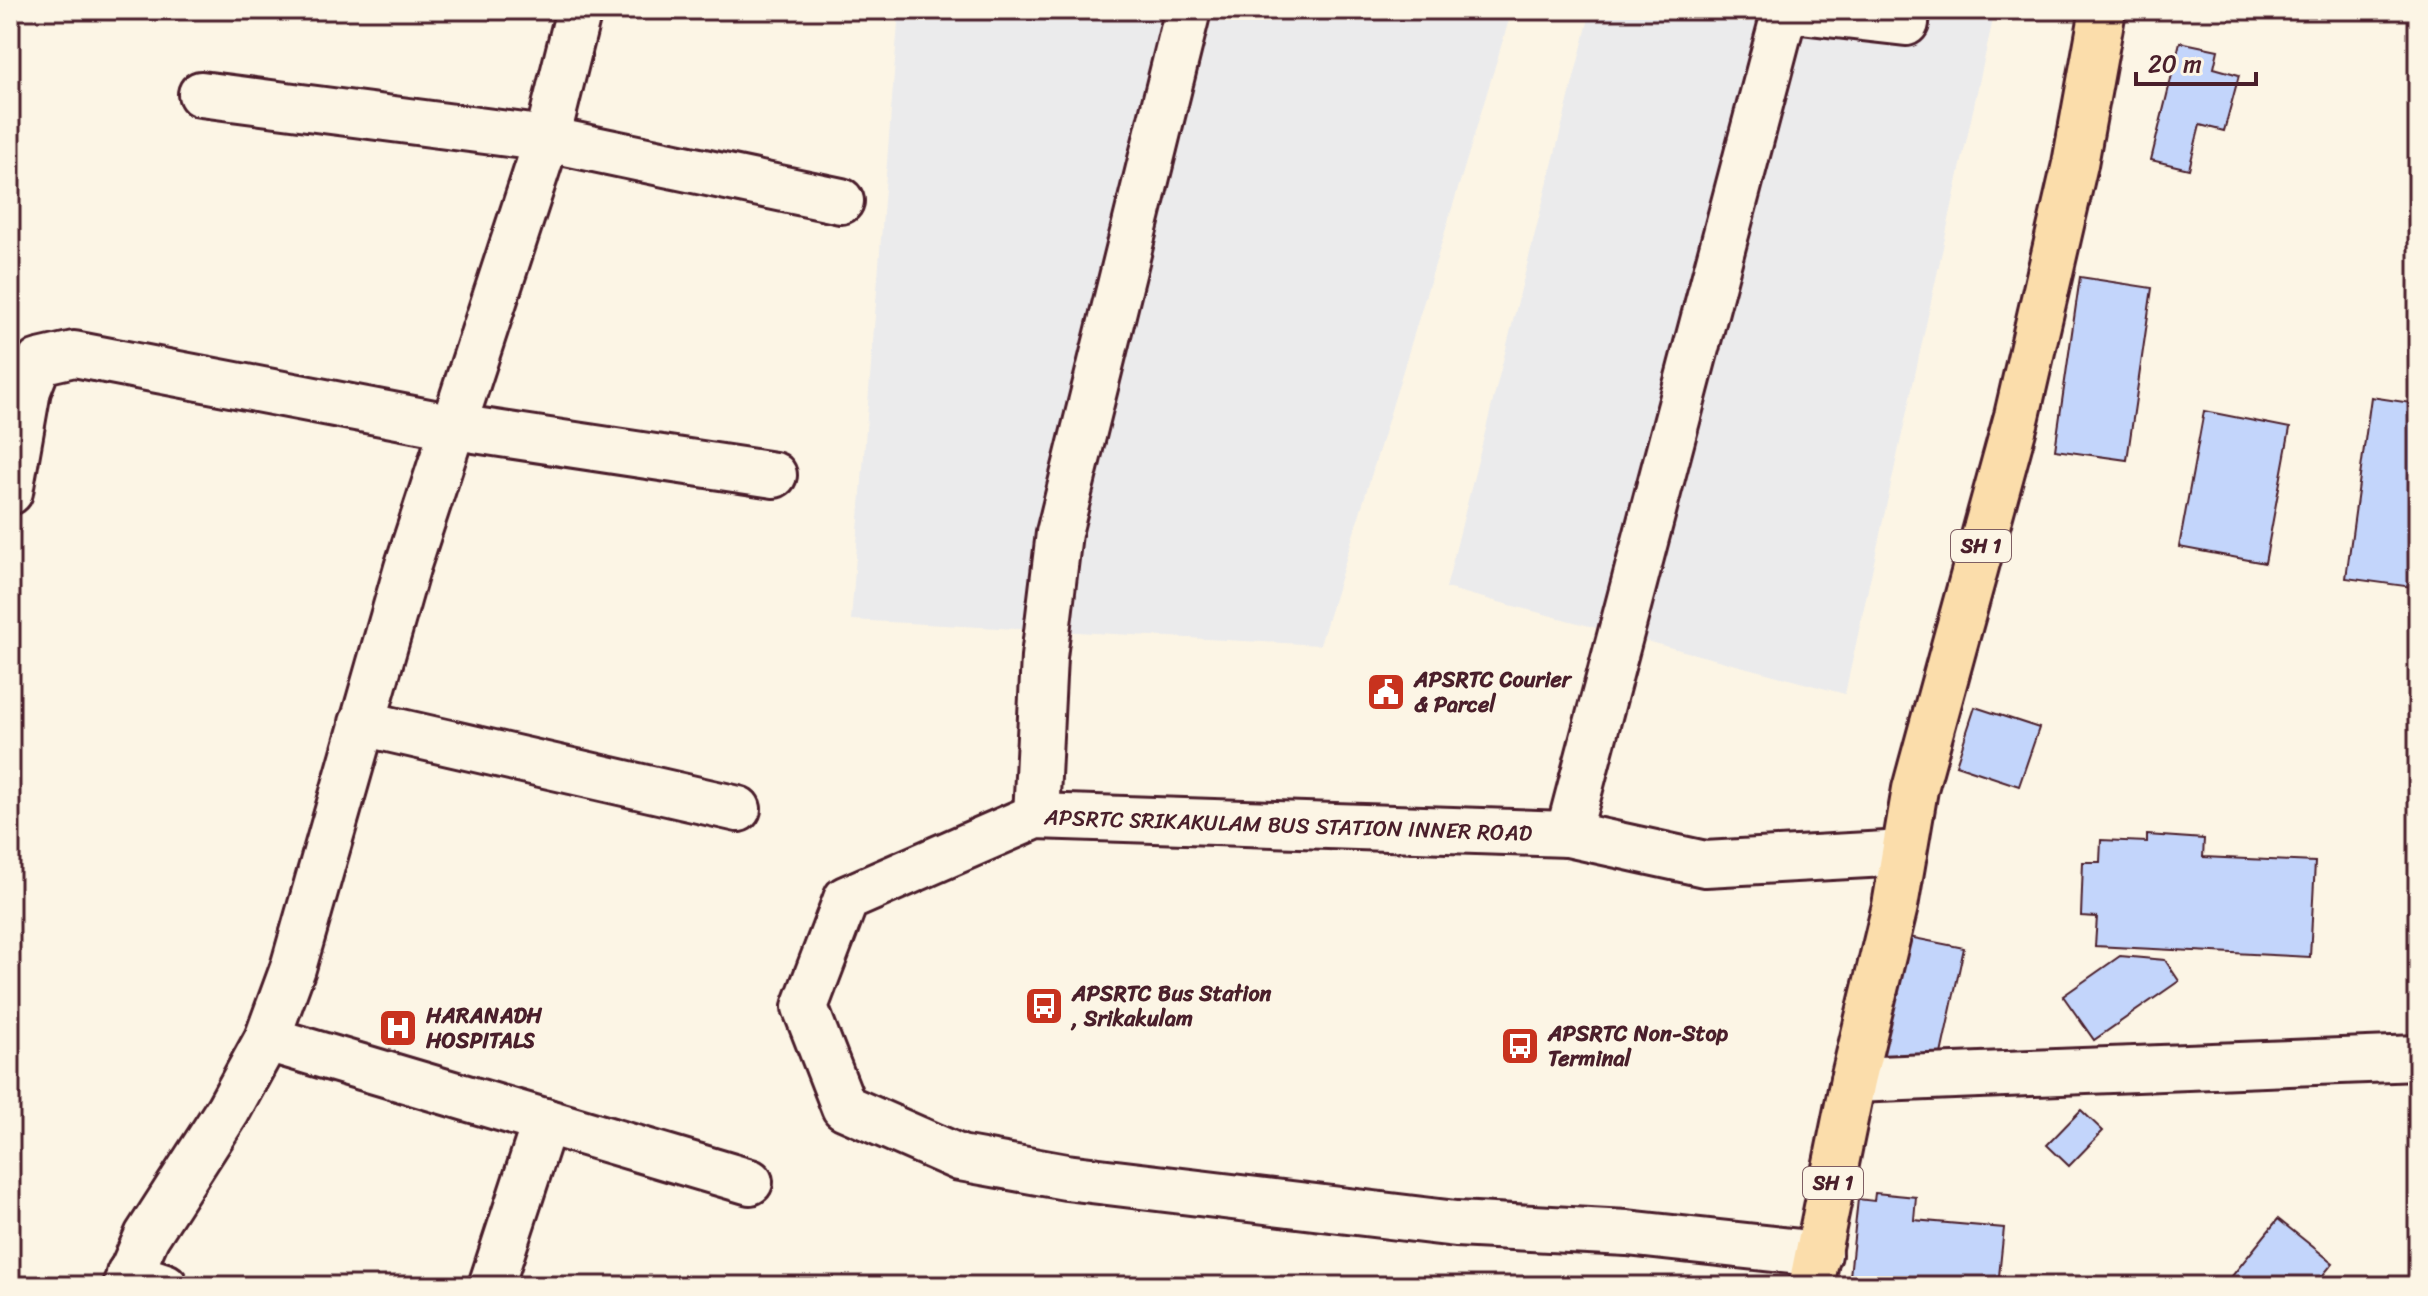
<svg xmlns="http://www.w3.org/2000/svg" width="2428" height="1296" viewBox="0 0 2428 1296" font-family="Sriracha,sans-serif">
<rect width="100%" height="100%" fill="#fcf5e5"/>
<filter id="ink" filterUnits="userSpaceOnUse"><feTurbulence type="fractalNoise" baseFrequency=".0125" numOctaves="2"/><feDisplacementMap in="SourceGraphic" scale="16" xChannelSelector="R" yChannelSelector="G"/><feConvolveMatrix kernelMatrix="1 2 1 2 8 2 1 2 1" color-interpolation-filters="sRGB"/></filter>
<g filter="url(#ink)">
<!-- built -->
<path fill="#ebebec" d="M899 10H1512L1320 645 851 620Z
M1591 10H1995L1845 694 1446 588Z"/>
<!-- building -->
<path fill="#c3d5fb" stroke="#4a1f2b" stroke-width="2" d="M2180 42 2218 50 2214 68 2239 75 2224 131 2200 125 2189 169 2151 160Z
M2080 277 2152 288 2127 460 2055 450Z
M2371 397 2418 404V547L2412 587 2346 578Z
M2204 411 2290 428 2265 563 2179 547Z
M1975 707 2039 728 2019 786 1956 765Z
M2147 835 2204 839 2203 857 2315 862 2310 957 2095 946 2097 917 2081 916 2083 862H2100L2101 840 2147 842Z
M1899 935 1964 948 1938 1068 1874 1054Z
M2120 956 2165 960 2179 981 2094 1040 2063 996Z
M2081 1110 2103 1131 2069 1166 2047 1145Z
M1875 1193 1916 1197 1914 1220 2004 1228 1998 1286H1849L1858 1199 1874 1201Z
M2278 1219 2333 1263 2314 1286H2224Z"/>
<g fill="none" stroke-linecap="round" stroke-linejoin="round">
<defs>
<g id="minor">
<path d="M1792 10 1906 23 1907 10"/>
<path d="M201 94 547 139 841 201"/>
<path d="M10 492 28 390 39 362 74 354 455 427 774 475"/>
<path d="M362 723 738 809"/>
<path d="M1036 816 1044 657 1059 533 1188 10"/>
<path d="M1568 834 1785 10"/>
<path d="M267 1039 750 1182"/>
<path d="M1853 1080 2418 1058"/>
<path id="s1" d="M1819 1254 1627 1233 1456 1224 1066 1177 960 1158 844 1107 805 1007 846 899 1036 816 1568 834 1705 864 1904 853"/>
<path d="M129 1274 165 1286"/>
<path d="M125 1286 147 1236 228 1110 267 1039 293 968 407 568 547 139 579 10"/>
<path d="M491 1286 545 1121"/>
</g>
<path id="major" d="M1811 1286 1853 1080 1895 906 1915 789 2017 416 2075 164 2103 10"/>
</defs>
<!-- minor casing -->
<use href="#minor" stroke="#4a1f2b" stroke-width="50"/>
<!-- major casing -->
<use href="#major" stroke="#4a1f2b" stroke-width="50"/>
<!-- minor -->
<use href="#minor" stroke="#fcf5e5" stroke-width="44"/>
<!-- major -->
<use href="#major" stroke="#fbddab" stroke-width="44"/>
</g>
</g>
<!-- icons -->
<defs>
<symbol id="civic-square" viewBox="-11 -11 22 22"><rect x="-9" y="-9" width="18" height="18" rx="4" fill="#c8321e" stroke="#fcf5e5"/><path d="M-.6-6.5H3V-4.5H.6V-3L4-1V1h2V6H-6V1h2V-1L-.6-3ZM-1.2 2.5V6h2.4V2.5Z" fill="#fff"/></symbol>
<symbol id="bus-square" viewBox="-11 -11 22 22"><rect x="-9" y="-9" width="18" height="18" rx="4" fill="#c8321e" stroke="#fcf5e5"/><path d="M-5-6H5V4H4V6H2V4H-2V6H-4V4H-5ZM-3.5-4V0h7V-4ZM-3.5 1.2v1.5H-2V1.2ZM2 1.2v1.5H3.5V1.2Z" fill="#fff"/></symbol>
<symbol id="hospital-square" viewBox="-11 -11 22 22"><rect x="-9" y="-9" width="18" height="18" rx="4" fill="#c8321e" stroke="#fcf5e5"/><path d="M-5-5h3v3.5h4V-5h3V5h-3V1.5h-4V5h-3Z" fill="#fff"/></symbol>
</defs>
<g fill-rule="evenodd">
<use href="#civic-square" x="1364" y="670" width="44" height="44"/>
<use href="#bus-square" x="1022" y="984" width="44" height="44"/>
<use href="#hospital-square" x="376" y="1006" width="44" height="44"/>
<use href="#bus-square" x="1498" y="1024" width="44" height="44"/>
</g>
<g text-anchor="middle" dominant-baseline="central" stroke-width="6" stroke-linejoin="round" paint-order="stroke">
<!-- shield labels -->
<g fill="#fcf5e5" stroke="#7f5f63" stroke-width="2">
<rect x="1951" y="530" width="60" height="32" rx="6"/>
<rect x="1803" y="1167" width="60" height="32" rx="6"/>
</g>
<g font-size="20" font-weight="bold" fill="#4a1f2b">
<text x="1981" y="546">SH 1</text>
<text x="1833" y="1183">SH 1</text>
</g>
<!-- poi labels -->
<g font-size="22" font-weight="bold" fill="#4a1f2b" stroke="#fcf5e5" text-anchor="start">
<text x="1414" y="679">APSRTC Courier<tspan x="1414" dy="25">&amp; Parcel</tspan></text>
<text x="1072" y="993">APSRTC Bus Station<tspan x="1072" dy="25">, Srikakulam</tspan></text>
<text x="426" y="1015">HARANADH<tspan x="426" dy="25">HOSPITALS</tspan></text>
<text x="1548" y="1033">APSRTC Non-Stop<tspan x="1548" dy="25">Terminal</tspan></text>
</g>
<!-- street labels -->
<g font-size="22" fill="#4a1f2b" stroke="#fcf5e5">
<text stroke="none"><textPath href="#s1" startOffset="1674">APSRTC SRIKAKULAM BUS STATION INNER ROAD</textPath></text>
</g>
</g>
<!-- margin -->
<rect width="2428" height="1296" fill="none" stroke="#fcf5e5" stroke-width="40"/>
<rect x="20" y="20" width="2388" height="1256" fill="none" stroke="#4a1f2b" stroke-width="3" filter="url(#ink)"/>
<!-- scale -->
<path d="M2136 72v12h120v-12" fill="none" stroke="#4a1f2b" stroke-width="4"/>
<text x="2148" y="72" font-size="24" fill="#4a1f2b" stroke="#fcf5e5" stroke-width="6" paint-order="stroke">20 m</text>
</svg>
